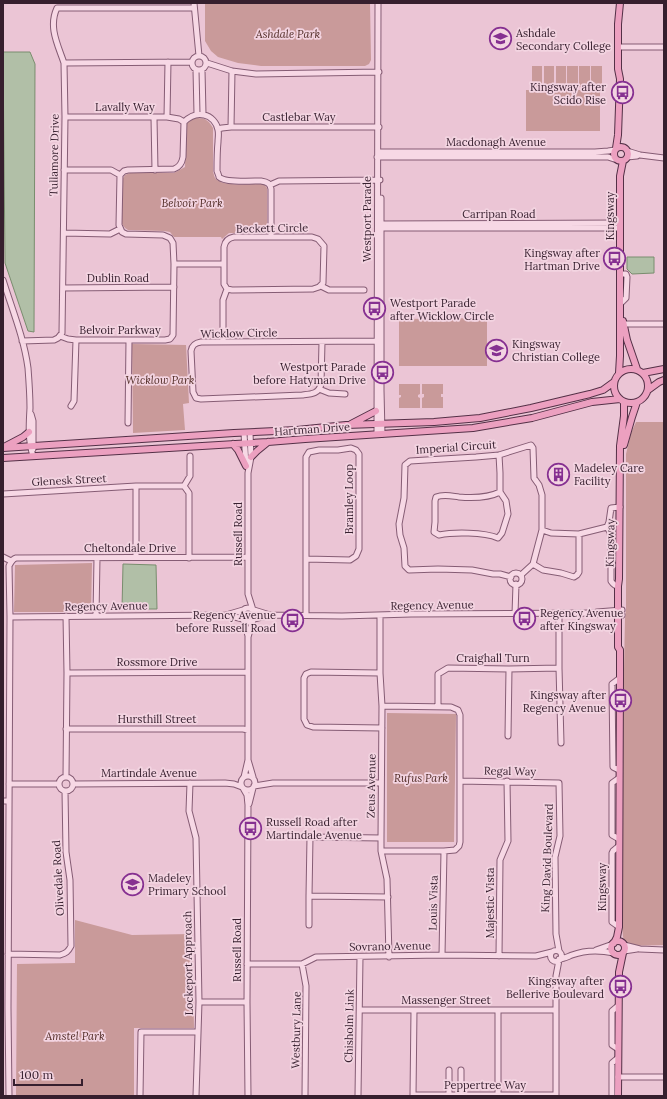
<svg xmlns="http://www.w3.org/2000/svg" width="667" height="1099" viewBox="0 0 667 1099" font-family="Lora,serif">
<rect width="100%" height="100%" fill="#ebc5d5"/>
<!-- green -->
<path fill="#c99a9a" d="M205 3H370L371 60 369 64 365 66H261L238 63 218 57 211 51 205 41Z
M532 66H542V87H532Z
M544 66H554V87H544Z
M556 66H566V87H556Z
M567 66H578V87H567Z
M579 66H590V87H579Z
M591 66H602V87H591Z
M526 90H600V131H526Z
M197 118C206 118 209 121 213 128V172C214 174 214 176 215 178 221 187 250 184 260 184H264L267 188V228L261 233H229L222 239 221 237H174L170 232 164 231 128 230 125 228 122 224V180L125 175 130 173H174L185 167 186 129 187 123 193 119Z
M487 318V366H399V319Z
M132 344 186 345 189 403 183 404 185 430 133 433Z
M399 384H420V394L418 395V397L420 398V408H399V398L401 397V395H399Z
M422 384H443V394H441V397H443V408H422V398L424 397V394H422Z
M636 422H664V945L627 946 623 937 622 925 623 720 625 618 626 608V454L631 433Z
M92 563 91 612H14L15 565Z
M387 713 456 714 454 842H387Z
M75 920 132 935 192 934 194 1028H134V1096H16L17 964 75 963Z"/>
<!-- water -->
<path fill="#b1bfa7" stroke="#798d6e" d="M3 52H30L35 64 34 332 28 331 5 263Z
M627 257H654V273L632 274 627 269Z
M123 564 156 565 157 609H122Z"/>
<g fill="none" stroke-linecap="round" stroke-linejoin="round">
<defs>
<path id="minor" d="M194 3 199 56
M618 47H664
M192 63a7 7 0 1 1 14 0a7 7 0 1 1-14 0Z
M64 63C58 45 48 27 57 8H194
M207 63 232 71 256 74 379 72
M196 70 197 114
M202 70 203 114
M65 117H167L179 119 184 122
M167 117 168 62
M154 118 155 170
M231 127 232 71
M218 129 222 128 231 127H379
M627 151 640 155 664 158
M378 152H595L608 151 615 150
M377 157H608L614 159
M627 157 637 156
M64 170H111L120 175
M270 185 279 181 380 180
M381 198V390L382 434
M379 224 620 223
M379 228H620
M64 233 110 234 120 229
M234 237H312L318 239 324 246 323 283 319 287 313 289 232 290 227 289 224 284V247C225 241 228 238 234 237Z
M174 264H224
M620 274H626L627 277 626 298 621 303
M3 280C12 309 24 338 28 368 29 381 30 395 30 408 29 425 28 440 33 456
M321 286 329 290H364
M63 288 174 287
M624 324H664
M60 336 68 339 76 340H165L170 339 173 335 174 264 173 243 170 238 163 235 126 234 122 232 119 225 120 175 124 171 128 170 174 169C180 167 182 163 183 157L184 122C190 116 196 113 204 115 211 116 217 123 218 130 219 134 218 138 218 142 217 152 217 161 217 171 217 171 219 176 219 177 225 183 252 181 261 181 267 182 270 183 271 189V237
M22 341 54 340 58 338 62 333 65 117 64 63 192 62
M223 342V300L227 289
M322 342 321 384C319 394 311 394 302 395L201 399 196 398 193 392 191 351C192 345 195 343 201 342L380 341
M319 389 329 393 345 394
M71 406 74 401 76 340
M31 414 33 421V449
M128 423 129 340
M244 433 246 465
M250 433 251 457 248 473V594L253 610
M377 434 378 3
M499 455 500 473V492L506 501 508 514 502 533 498 538C484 532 453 532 439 535L434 532 435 522V501L436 497C444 494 451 496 459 497 471 498 488 498 500 492
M184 486 190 476V456
M3 494 136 486
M542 530 551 533 579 534 607 527
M3 557 11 561
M136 557V486H184L189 493V558
M306 559 350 560 356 556 359 549V454L356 450 351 448 338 450H319L309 452 306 457V615
M533 564 543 570 561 573 574 577 577 575 579 572V534
M510 579a6 6 0 1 1 12 0a6 6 0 1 1-12 0Z
M511 577 500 574H493L472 570 438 569 409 570 405 566 404 548 400 535 399 524 404 498 405 465 410 461 476 457 499 455 531 445 533 448 534 478 539 485 542 495V530L533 564 521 575
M618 586C615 586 613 584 611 581V539L610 532 607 527 609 522 611 508 620 507
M241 615a7 7 0 1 1 14 0a7 7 0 1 1-14 0Z
M254 610 270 615 342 616 411 614 594 613 599 614 622 615
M597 612 622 610
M559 613V668L561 743
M515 614 516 584
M226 615 243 619
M380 615V673L382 706 381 838V851L387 879 389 957
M96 616 97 558
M10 617 226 615 243 610
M254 619 270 615
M244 620 248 636
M67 673 248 672
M380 673 311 672 306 674 304 678V719L307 725 313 727 382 728
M438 707V674L448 668 509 669 559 668
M66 729H243L248 730
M508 736 509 669
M248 760 253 777
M619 770 613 767 612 684 620 678
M241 783a7 7 0 1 1 14 0a7 7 0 1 1-14 0Z
M66 777 67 673 66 616
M244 777 248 760V637L253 620
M59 784a7 7 0 1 1 14 0a7 7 0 1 1-14 0Z
M460 781 559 783 560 836 555 857 556 934 559 951
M190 783 189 811 196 838 199 1002 196 1096
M9 784H59
M73 784 225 783 234 784 242 787
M254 786 273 783H381
M243 788 247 795 248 805 247 1002 248 1096
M3 801H9
M249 804 253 788
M381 838 310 837 309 896 388 897
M619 839 612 835V783L619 778
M381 851H444L455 850 459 846 460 842V715L458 710 451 707 382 706
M309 925V896
M619 927 612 922V853L613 851 619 846
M624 945 640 949 664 950
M596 950 613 944
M550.5 956a5.5 5.5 0 1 1 11 0a5.5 5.5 0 1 1-11 0Z
M624 951 637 949
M8 954 60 955C66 953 68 952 71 946L70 880 66 852 65 791
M442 955 444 851
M499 956 500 860 508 841 507 781
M559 959C564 959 567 957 572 955 585 950 600 950 614 953
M247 964H302L316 957 442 955 536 956 552 952
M302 964 306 986 305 1096
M199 1002H247
M618 1006 612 1011V1045L618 1049
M360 1010H556
M498 1010V1095
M449 1070V1095
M461 1070V1095
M618 1077H664
M413 1095H556
M9 1096 8 1008 10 617 9 566C11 562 12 559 16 558L248 557
M140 1096 141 1032H198
M358 1096 360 957
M413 1096 414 1010
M556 1096V976L559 960
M612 1096V1063L618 1058"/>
<path id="major" d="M614 154a7 7 0 1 1 14 0a7 7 0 1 1-14 0Z
M616 148 618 135 620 79 618 69V24L620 3
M623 321 627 340 637 369
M614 386a17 17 0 1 1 34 0a17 17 0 1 1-34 0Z
M619 373 620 356V176L623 161
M643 373 664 369
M648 390 659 382 664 380
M351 424 376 411
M233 444 238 450 246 466
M624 445 632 417 637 402
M4 447 23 437 29 432
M3 448 234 433 297 430 346 425 434 422 480 418 531 408 590 394 603 390 614 382
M251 457 257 451 268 442
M3 458 268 442 305 439 473 428 532 418 592 402 620 399
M611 948a7 7 0 1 1 14 0a7 7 0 1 1-14 0Z
M614 943 617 937 619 927 620 678V650L618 647V586L619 579 620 446 624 416V402
M618 1096 619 972 623 953"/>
</defs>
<!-- minor casing -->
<use href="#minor" stroke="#855c74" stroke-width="7"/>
<!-- major casing -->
<use href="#major" stroke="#543047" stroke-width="8"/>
<!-- minor -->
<use href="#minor" stroke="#f7d8e5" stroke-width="5"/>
<!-- major -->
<use href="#major" stroke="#eca0c0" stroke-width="6"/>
</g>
<!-- icons -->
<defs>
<symbol id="school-ring" viewBox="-11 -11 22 22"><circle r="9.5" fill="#f3d4e1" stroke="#863091" stroke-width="1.5"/><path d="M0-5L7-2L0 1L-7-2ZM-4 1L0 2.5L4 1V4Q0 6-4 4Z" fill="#863091"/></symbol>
<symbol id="bus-ring" viewBox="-11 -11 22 22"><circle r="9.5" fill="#f3d4e1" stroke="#863091" stroke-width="1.5"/><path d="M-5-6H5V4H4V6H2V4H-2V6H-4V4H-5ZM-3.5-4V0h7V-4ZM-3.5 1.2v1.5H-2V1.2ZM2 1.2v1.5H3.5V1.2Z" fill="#863091"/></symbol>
<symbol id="building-ring" viewBox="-11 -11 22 22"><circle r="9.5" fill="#f3d4e1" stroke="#863091" stroke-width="1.5"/><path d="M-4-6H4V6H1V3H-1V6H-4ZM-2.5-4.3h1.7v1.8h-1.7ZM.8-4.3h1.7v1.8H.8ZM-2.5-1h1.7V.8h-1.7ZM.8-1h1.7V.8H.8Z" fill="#863091"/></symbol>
</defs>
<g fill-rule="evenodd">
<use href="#school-ring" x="488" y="26" width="25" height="25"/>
<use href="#bus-ring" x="610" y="80" width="25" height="25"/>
<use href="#bus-ring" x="602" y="246" width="25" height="25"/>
<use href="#bus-ring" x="362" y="296" width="25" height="25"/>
<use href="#school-ring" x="484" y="338" width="25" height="25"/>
<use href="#bus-ring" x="370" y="360" width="25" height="25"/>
<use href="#building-ring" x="546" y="462" width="25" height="25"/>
<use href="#bus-ring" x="512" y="606" width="25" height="25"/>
<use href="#bus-ring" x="280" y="608" width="25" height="25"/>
<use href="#bus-ring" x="608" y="688" width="25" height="25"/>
<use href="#bus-ring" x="238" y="816" width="25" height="25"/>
<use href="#school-ring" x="120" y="872" width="25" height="25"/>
<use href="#bus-ring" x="608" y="974" width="25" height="25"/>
</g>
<g text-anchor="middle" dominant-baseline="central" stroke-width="3.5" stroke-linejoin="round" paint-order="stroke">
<!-- poi labels -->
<g font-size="11" fill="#361f2e" stroke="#f3d4e1" text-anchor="start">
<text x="516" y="33">Ashdale<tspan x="516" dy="13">Secondary College</tspan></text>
<text x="606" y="87" text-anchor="end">Kingsway after<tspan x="606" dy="13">Scido Rise</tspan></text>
<text x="600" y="253" text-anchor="end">Kingsway after<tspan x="600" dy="13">Hartman Drive</tspan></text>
<text x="390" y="303">Westport Parade<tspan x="390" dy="13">after Wicklow Circle</tspan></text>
<text x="512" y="344">Kingsway<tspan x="512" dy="13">Christian College</tspan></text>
<text x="366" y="367" text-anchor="end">Westport Parade<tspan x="366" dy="13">before Hatyman Drive</tspan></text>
<text x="574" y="468">Madeley Care<tspan x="574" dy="13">Facility</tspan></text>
<text x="540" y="613">Regency Avenue<tspan x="540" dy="13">after Kingsway</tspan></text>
<text x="276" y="615" text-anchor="end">Regency Avenue<tspan x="276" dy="13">before Russell Road</tspan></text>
<text x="606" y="695" text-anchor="end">Kingsway after<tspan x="606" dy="13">Regency Avenue</tspan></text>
<text x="266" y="822">Russell Road after<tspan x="266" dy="13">Martindale Avenue</tspan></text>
<text x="148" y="878">Madeley<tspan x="148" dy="13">Primary School</tspan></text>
<text x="604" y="981" text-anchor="end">Kingsway after<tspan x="604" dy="13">Bellerive Boulevard</tspan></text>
</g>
<!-- park labels -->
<g font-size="11" font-style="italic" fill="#522d27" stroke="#f3d4e1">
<text x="288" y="34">Ashdale Park</text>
<text x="192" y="203">Belvoir Park</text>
<text x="160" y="380">Wicklow Park</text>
<text x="421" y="778">Rufus Park</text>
<text x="75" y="1036">Amstel Park</text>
</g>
<!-- street labels -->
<g font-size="11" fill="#361f2e" stroke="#f3d4e1">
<text x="125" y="107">Lavally Way</text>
<text x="299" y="117">Castlebar Way</text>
<text x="496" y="142">Macdonagh Avenue</text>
<text transform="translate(54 155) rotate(-89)">Tullamore Drive</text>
<text x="499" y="214">Carripan Road</text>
<text transform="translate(610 216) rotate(-90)">Kingsway</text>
<text transform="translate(367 219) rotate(-90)">Westport Parade</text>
<text transform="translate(272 228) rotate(-1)">Beckett Circle</text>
<text x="118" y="278">Dublin Road</text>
<text x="120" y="330">Belvoir Parkway</text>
<text transform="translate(239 333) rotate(-1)">Wicklow Circle</text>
<text transform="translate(312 429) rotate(-4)">Hartman Drive</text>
<text transform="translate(456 447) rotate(-4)">Imperial Circuit</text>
<text transform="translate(69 480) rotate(-3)">Glenesk Street</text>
<text transform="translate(349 499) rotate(-90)">Bramley Loop</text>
<text transform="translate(238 534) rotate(-90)">Russell Road</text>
<text transform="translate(610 543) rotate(-89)">Kingsway</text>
<text x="130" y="548">Cheltondale Drive</text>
<text transform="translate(432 605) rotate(-1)">Regency Avenue</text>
<text transform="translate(106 606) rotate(-1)">Regency Avenue</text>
<text x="493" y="658">Craighall Turn</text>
<text x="157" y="662">Rossmore Drive</text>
<text x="157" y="719">Hursthill Street</text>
<text transform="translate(510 771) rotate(1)">Regal Way</text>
<text x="149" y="773">Martindale Avenue</text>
<text transform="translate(371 786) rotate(-89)">Zeus Avenue</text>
<text transform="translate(547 858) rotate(-88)">King David Boulevard</text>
<text transform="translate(58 878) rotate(-93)">Olivedale Road</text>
<text transform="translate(602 887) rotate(-90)">Kingsway</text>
<text transform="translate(433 903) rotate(-89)">Louis Vista</text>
<text transform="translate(490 903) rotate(-90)">Majestic Vista</text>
<text transform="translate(390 946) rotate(-1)">Sovrano Avenue</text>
<text transform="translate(237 950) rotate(-90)">Russell Road</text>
<text transform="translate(188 963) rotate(-91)">Lockeport Approach</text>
<text x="446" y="1000">Massenger Street</text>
<text transform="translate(349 1026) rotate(-89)">Chisholm Link</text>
<text transform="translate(296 1030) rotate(-89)">Westbury Lane</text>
<text x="485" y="1085">Peppertree Way</text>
</g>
</g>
<!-- border -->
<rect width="667" height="1099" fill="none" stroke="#361f2e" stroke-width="8"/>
<!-- scale -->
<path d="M14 1079v6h68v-6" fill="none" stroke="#361f2e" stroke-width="2"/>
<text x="20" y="1079" font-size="12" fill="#361f2e" stroke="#f3d4e1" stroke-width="3" paint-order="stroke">100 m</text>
</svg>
